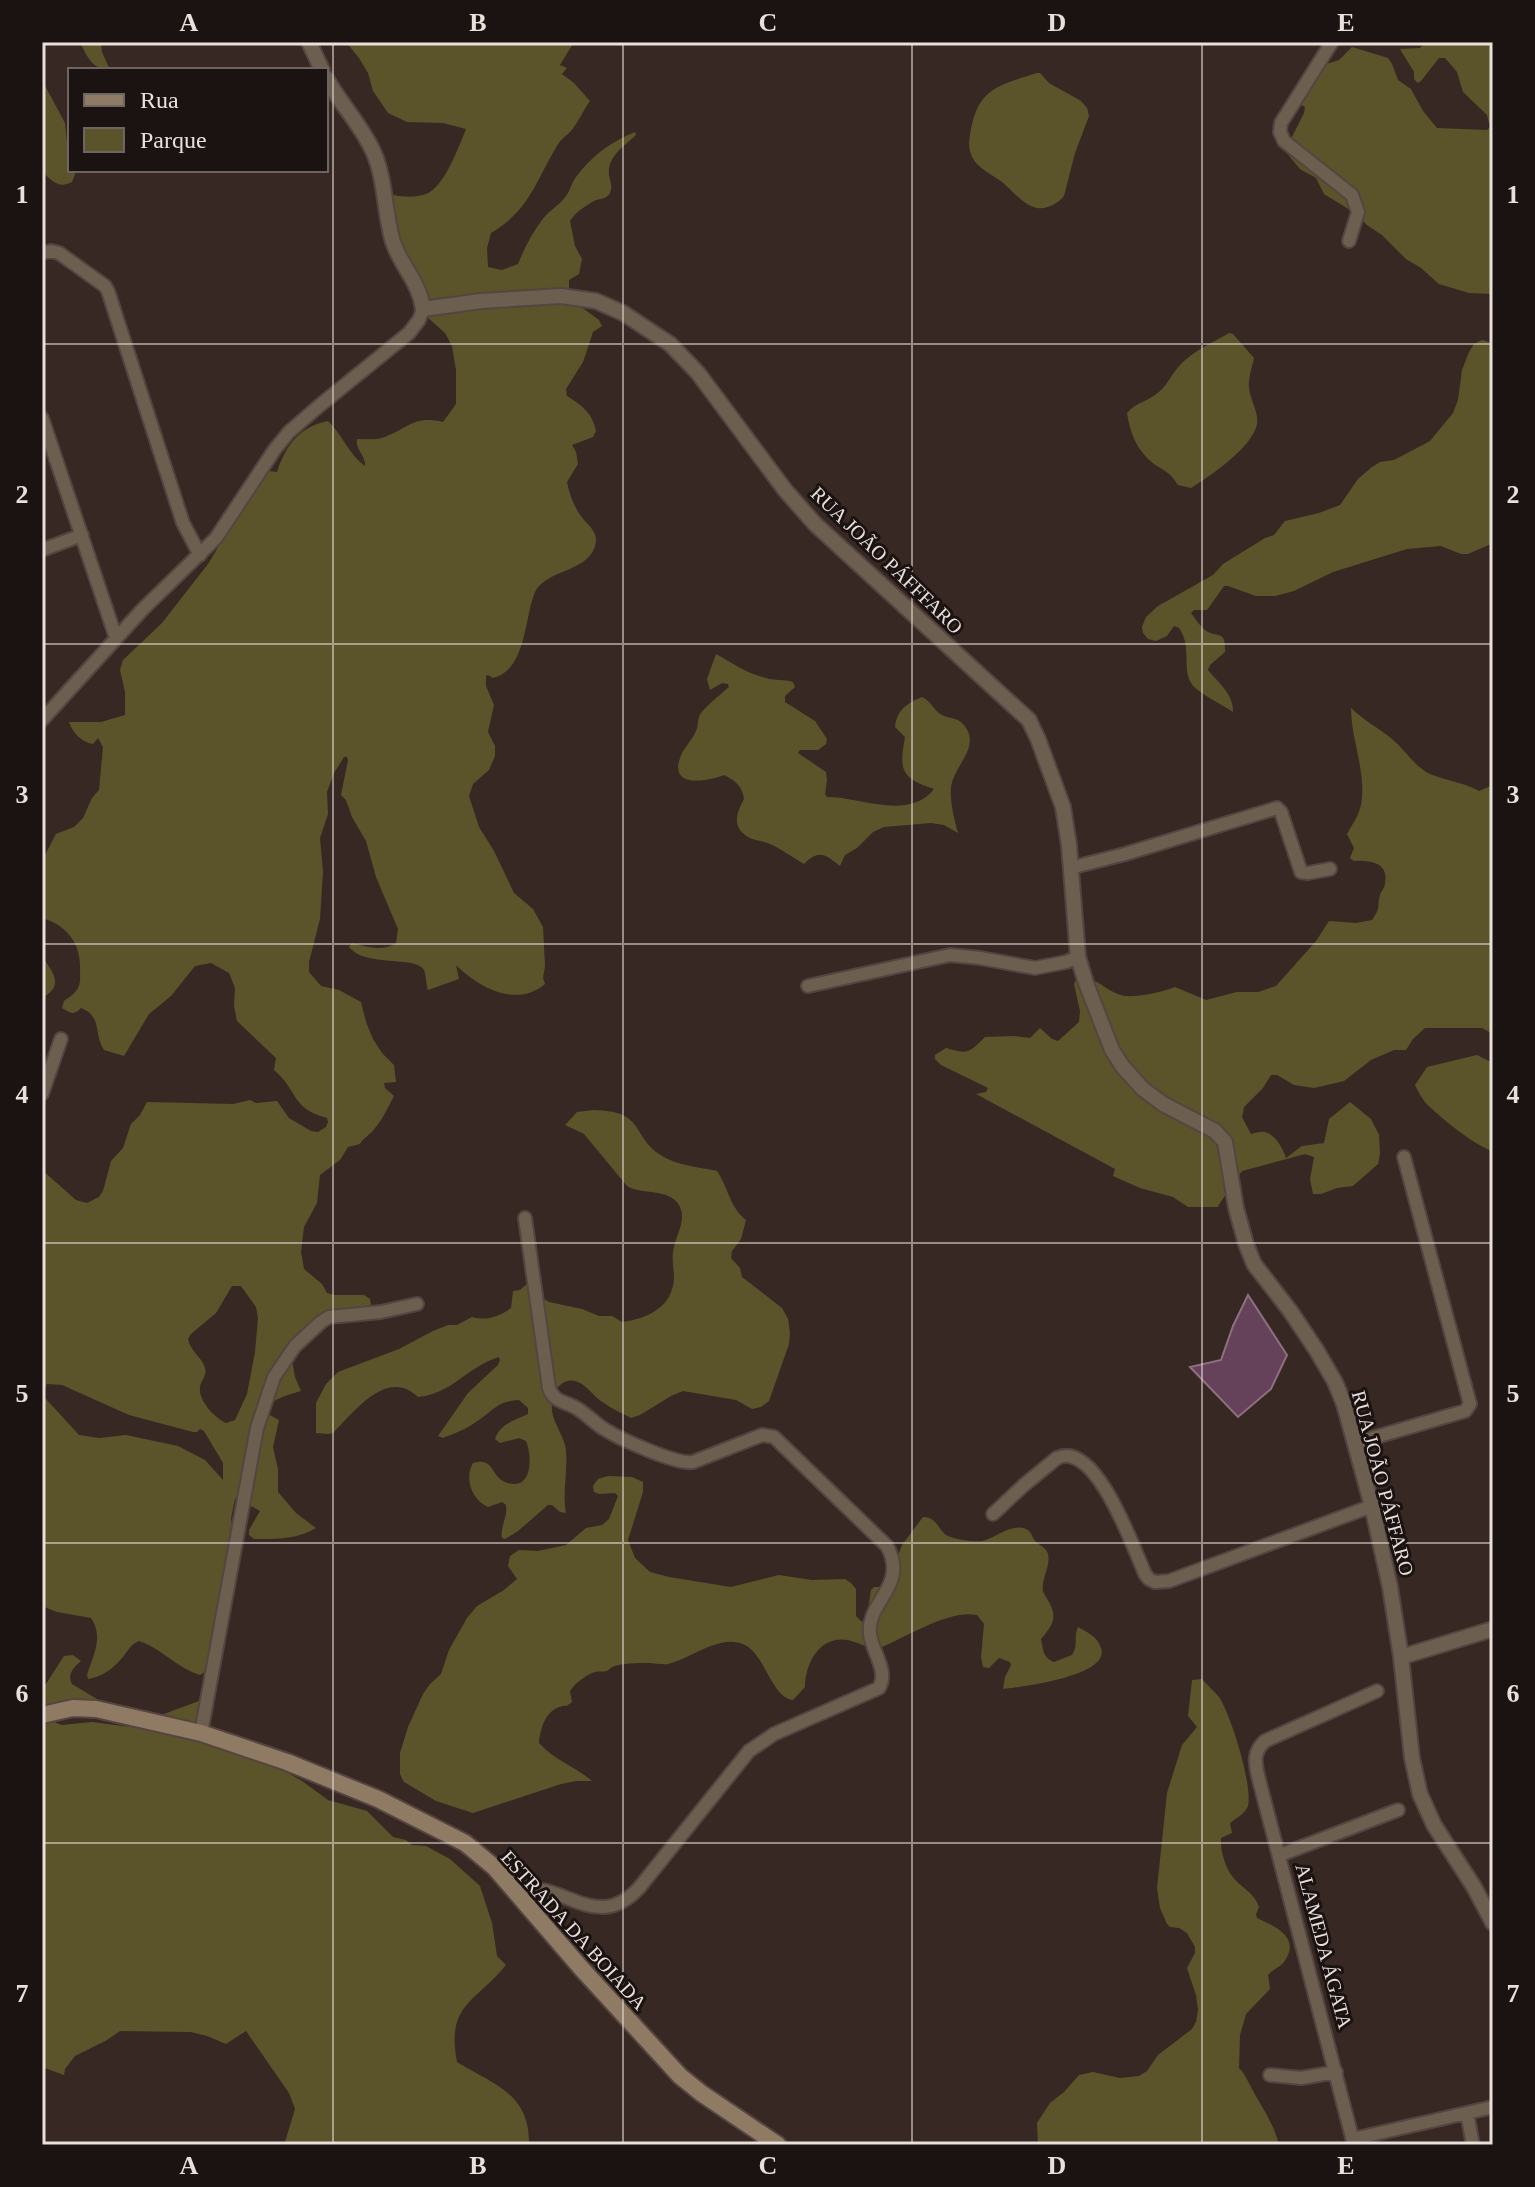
<svg xmlns="http://www.w3.org/2000/svg" width="1535" height="2187" viewBox="0 0 1535 2187" font-family="'Times New Roman',serif">
<rect width="100%" height="100%" fill="#382823"/>
<!-- green -->
<path fill="#5b542a" fill-rule="evenodd" d="M80 42H101L102 52 110 70C92 70 87 56 80 42Z
M346 42H574L560 65 567 68 562 74 574 83 590 101C583 111 578 123 570 132 565 137 560 140 557 146 535 182 530 210 491 233L487 248 488 267 502 270 518 264C524 249 532 233 542 220 549 210 562 204 568 193 571 188 572 182 576 177 591 156 612 141 635 132L636 135C624 146 607 157 609 175 610 181 613 187 610 193 606 200 600 198 594 201 585 206 576 212 570 221L575 246 582 259 579 274 569 280V298L599 320 602 326 593 332 583 362 566 389 567 396C582 405 593 414 596 431L593 437 572 445 576 452 578 464 567 482C569 493 574 507 581 516 587 525 597 530 596 542 591 573 547 568 535 592 524 618 527 669 493 678L488 675 486 676V686L494 705 488 732 495 746V756L489 770 473 784 469 796 479 827 494 851 514 893 533 909 543 927 545 966 543 978 545 984C517 1008 479 988 456 965L459 979 428 990C426 984 426 975 424 970 415 955 366 968 349 947L352 943C368 947 382 952 396 943L398 929 376 877 366 841 352 817 346 800 341 795 348 760 347 757H344L334 773 327 792 328 814 320 838 323 872 320 919 309 962V972L321 986 339 990 361 1002 366 1022 373 1039 382 1053 394 1065 396 1082 384 1083 385 1088 394 1096C388 1107 383 1119 375 1128 370 1135 364 1137 360 1144L348 1147 340 1160 320 1175 317 1203 304 1227 301 1252 304 1269 322 1284 327 1293 335 1295H364L370 1299 371 1305 363 1311 320 1323 292 1360 295 1377 301 1391C288 1395 270 1399 264 1412L279 1420 273 1447 278 1469V1492L296 1513 316 1528C296 1540 276 1539 254 1539L249 1535V1530L260 1511 249 1505 243 1495 235 1499 231 1518 234 1545 212 1667 200 1675C177 1668 161 1648 139 1641 129 1645 128 1652 121 1659 113 1669 101 1677 88 1679L87 1675C93 1655 104 1638 91 1618L57 1612 42 1606V1170L76 1200 87 1203 99 1197 103 1191 111 1161 123 1148 131 1124 140 1115 147 1102 233 1104 250 1100 256 1103 277 1101 289 1118 311 1131 318 1132 326 1127 328 1122 327 1118C290 1108 299 1091 274 1070L276 1058 237 1021 234 1006 235 988 229 973 211 963 195 966 171 996 149 1014 124 1056 104 1050C93 1033 103 1017 81 1008 74 1015 71 1014 62 1008L64 1001C69 997 75 994 78 988 81 982 80 976 80 969 81 944 67 925 42 918V876L44 873 42 856 45 855 56 834 74 827 83 818 92 798 99 790 103 747 98 738 93 744C81 742 73 733 69 722H101L125 715V692L120 670 123 660 162 623 208 564 249 496 269 471 277 472C286 445 299 427 328 421 342 434 349 455 365 466 366 456 355 449 357 439 365 439 375 440 382 438 409 429 412 415 443 422L456 404V370L452 346 445 333 425 315 416 304 396 256 385 193C397 197 418 199 430 192 446 182 459 146 466 129L443 123 407 122 388 113 373 91 368 73 359 58ZM232 1286H241L256 1307 258 1318 255 1352 247 1394 235 1420 226 1423C215 1418 198 1401 200 1387 201 1380 207 1376 205 1368 202 1357 190 1351 188 1339L191 1334 216 1313ZM47 1384 62 1385 129 1415 193 1432H197L200 1429 204 1431 223 1463V1480L205 1460 178 1446 126 1435 99 1438 79 1435 45 1398 44 1391Z
M1425 42H1493V294L1469 293 1439 284 1421 268 1406 259 1382 235 1367 225 1355 213 1324 194 1316 178 1300 169 1285 151 1304 113 1305 107 1300 104 1320 66 1339 60 1352 47 1388 58 1392 64 1398 80 1411 89 1423 111 1437 128 1487 130 1490 127 1487 115 1463 92 1457 72 1445 58H1439L1421 81 1418 83 1414 79V72L1400 49 1420 48Z
M1037 73H1040L1049 83 1081 101 1087 108 1089 116 1075 153 1064 196C1059 203 1046 210 1037 208 1023 205 1013 191 1002 182 994 176 984 171 977 164 969 155 968 146 970 135 977 89 996 86 1037 73Z
M42 80 65 123 70 170H74L75 174 72 182C58 189 53 181 42 172Z
M1229 333 1233 334 1254 358C1252 367 1248 379 1249 388 1250 399 1259 413 1257 424 1252 448 1210 476 1191 488L1178 485C1170 472 1166 472 1154 464 1137 451 1130 433 1127 413 1136 402 1150 401 1160 391 1168 384 1172 373 1180 365 1193 351 1212 343 1229 333Z
M1482 340 1489 342 1493 348V543L1468 554H1461L1441 546 1407 549 1333 572 1294 591 1275 596H1256L1228 586H1224L1207 610H1194L1191 613C1195 618 1200 626 1205 630 1217 639 1226 628 1225 652L1210 665 1208 670C1218 682 1234 695 1233 712 1223 705 1196 692 1191 683 1182 668 1192 646 1179 628L1174 626 1167 636 1156 641 1148 639 1143 633 1142 627 1146 617 1158 606 1213 575 1223 564 1265 538 1274 535 1285 521 1319 513 1340 505 1358 479 1372 467 1380 462 1394 460 1430 441 1453 413 1458 400 1462 370 1469 352 1474 344Z
M716 654C732 663 748 674 766 678 775 681 784 679 793 682L795 687 785 696V702L815 721 827 739 826 744 818 750H800L798 753 826 772 827 780 825 794 827 797C861 797 909 821 934 789 901 778 899 771 905 737L895 727C897 710 907 703 922 697 931 701 933 709 940 714 948 719 957 717 963 724 983 747 953 765 951 788 950 803 954 818 958 833L944 825 931 823 884 827 873 832 857 848 845 855 840 866C825 854 819 849 804 864 793 858 782 849 770 844 764 841 756 841 750 838 731 828 736 814 744 799 742 786 736 781 724 775 709 781 669 789 680 758 683 748 692 741 696 731 699 725 697 718 701 713 708 704 720 695 729 687L728 684 722 683 710 690 707 679Z
M1351 708C1363 720 1379 728 1392 739 1405 750 1415 767 1430 774 1446 781 1463 782 1479 791L1493 785V1034L1482 1028H1425L1413 1039 1406 1050H1394L1371 1060 1344 1081 1314 1088 1294 1085 1277 1075H1271L1263 1088 1244 1107 1242 1117 1251 1134C1256 1133 1261 1131 1265 1132 1276 1135 1283 1149 1286 1158L1302 1146 1324 1143 1329 1119 1350 1102 1371 1119 1379 1135 1380 1154 1378 1164 1353 1186 1337 1188 1321 1194H1313L1310 1179 1314 1157 1305 1154 1242 1171 1218 1206 1219 1207H1188L1173 1197 1140 1188 1113 1176 1115 1169 976 1094 986 1092 988 1088 941 1065 935 1059V1055L946 1048C968 1054 968 1054 985 1037L1015 1036 1030 1038 1040 1028 1052 1039 1058 1041 1079 1022 1080 1011 1074 984 1077 978C1102 979 1098 986 1118 994 1129 1000 1163 992 1175 987L1206 1000 1237 992H1258L1276 986 1316 941 1329 921 1356 923 1372 920C1382 905 1376 910 1380 895 1381 891 1385 888 1385 883 1389 862 1369 860 1354 861L1350 858 1354 848 1347 834C1352 825 1359 815 1361 805 1367 773 1351 740 1351 708Z
M42 956C53 973 65 985 42 998Z
M1477 1055 1493 1063V1151C1476 1147 1437 1115 1425 1102 1421 1097 1418 1091 1415 1085L1427 1067Z
M593 1110C647 1111 630 1136 662 1156 678 1166 700 1167 717 1171 728 1187 730 1208 746 1220L741 1239 732 1251 731 1258 740 1268 742 1277 782 1308 788 1319 790 1333 789 1344 769 1401 761 1407 752 1409 736 1400 683 1391 671 1396 640 1415 631 1418C622 1413 612 1409 604 1403 595 1398 589 1388 580 1383 561 1373 550 1395 552 1411 554 1425 565 1437 566 1451 568 1472 562 1492 566 1513L560 1512 552 1505H548L518 1531 505 1539 502 1538C500 1526 508 1517 506 1505L502 1502 488 1507C472 1500 464 1479 473 1463 495 1457 490 1476 505 1482 532 1493 533 1457 526 1441L519 1438 500 1443 495 1439C500 1424 515 1420 528 1414V1408L519 1400C498 1401 495 1409 479 1420 468 1428 456 1433 443 1438L438 1436 468 1393 498 1365 500 1360 499 1357C468 1366 452 1394 418 1397 387 1367 354 1412 333 1433L328 1434 316 1433V1403L326 1384 338 1372 399 1349 433 1331 448 1325H457L472 1317C486 1321 499 1317 511 1308L513 1291 520 1290 528 1283 529 1290 549 1302 582 1309 599 1316H612L622 1322C647 1319 673 1307 674 1278 674 1268 671 1257 674 1247 677 1233 687 1219 679 1205 669 1188 642 1195 627 1186L584 1134 565 1125 577 1112Z
M608 1476 632 1477 643 1482V1492L628 1540 635 1558 650 1572 669 1577 731 1587 779 1575 812 1580 845 1579 851 1583 856 1589V1616L862 1622 867 1617 871 1590 874 1587H881L888 1582 902 1545 923 1517C939 1517 938 1534 951 1537 959 1540 974 1542 982 1541 995 1539 1015 1520 1029 1531 1031 1532 1033 1539 1035 1541 1040 1546 1046 1547 1048 1554 1051 1566 1041 1579 1043 1591 1044 1595 1047 1598 1049 1602 1058 1618 1052 1626 1041 1639 1043 1649 1043 1658 1054 1662L1072 1655C1079 1644 1073 1638 1078 1627 1087 1632 1098 1637 1101 1648 1111 1676 1021 1687 1003 1689L1005 1677 1011 1665 1010 1662 999 1658 989 1668 983 1667 981 1657 984 1624 977 1615C950 1609 906 1637 880 1648 866 1648 860 1643 848 1640 820 1635 805 1663 805 1687L793 1700C771 1697 766 1656 745 1645 720 1633 691 1659 668 1664 662 1665 655 1663 649 1663 639 1663 621 1663 612 1667 610 1668 609 1670 607 1671 603 1672 599 1671 595 1672 586 1675 575 1683 570 1691L572 1702C561 1710 572 1703 559 1707 545 1712 540 1730 539 1743 555 1761 575 1766 592 1781H576L561 1784 473 1813 436 1801 404 1782 400 1774V1753L408 1727 423 1694 430 1684 441 1674 449 1650 467 1618 477 1606 504 1590 517 1579 508 1566 510 1556 519 1550 538 1551 566 1545 586 1528 602 1525 609 1519 618 1496 615 1493 599 1494 594 1492 593 1486 598 1479Z
M73 1655 81 1661C73 1668 67 1674 72 1684L110 1707 53 1717 56 1723 62 1725 92 1722 162 1731 156 1717 199 1701 201 1704V1710L191 1732 196 1739 279 1768 302 1781 328 1800 367 1811 393 1837 406 1840 412 1845 426 1846 450 1859 480 1886 492 1923 497 1956 506 1965C475 2003 446 2004 457 2062 494 2085 530 2093 529 2145H284L295 2109 289 2093 246 2031 226 2044 207 2036 191 2032 120 2031 107 2040 75 2056 65 2069 64 2075 42 2067V1685L46 1684 64 1656Z
M1202 1679C1207 1685 1214 1691 1219 1697 1231 1715 1253 1786 1248 1806 1245 1814 1236 1818 1230 1823L1232 1833 1221 1838C1220 1849 1225 1867 1232 1876 1241 1888 1254 1892 1259 1907L1256 1914 1257 1918C1274 1926 1302 1937 1284 1962 1280 1967 1273 1969 1268 1975L1270 1989 1246 2014 1240 2035 1239 2068C1245 2074 1246 2078 1250 2085 1260 2105 1274 2123 1279 2145H1038L1037 2123 1050 2103 1064 2092 1079 2075 1093 2072 1120 2078 1139 2076 1147 2071 1158 2055 1192 2029 1196 2022 1198 2010 1196 1995 1187 1968 1195 1953V1947L1187 1933 1179 1928 1170 1927 1167 1924 1160 1908 1157 1888 1167 1793 1182 1745 1197 1727 1188 1716 1192 1680Z"/>
<!-- water -->
<path fill="#65415a" stroke="#8d7081" stroke-width="2" d="M1248 1295 1287 1355 1271 1389 1238 1417 1190 1367 1221 1360 1233 1326Z"/>
<g fill="none" stroke-linecap="round" stroke-linejoin="round">
<defs>
<path id="minor" d="M1332 42 1281 123 1280 132 1284 141 1352 195 1358 212 1349 241
M42 253 51 251 59 253 105 286 108 291 183 523 200 555
M42 418 116 638
M42 550 82 535
M42 720 142 610 216 538 275 449 289 432 319 406 409 333 419 320 423 309
M1070 868 1125 854 1277 808 1281 812 1301 872 1308 873 1330 869
M808 986 950 955 980 958 1035 968 1066 962 1078 957
M42 1094 61 1039
M1355 1443 1465 1411 1470 1404 1404 1157
M993 1514 1024 1485 1057 1458C1096 1440 1133 1547 1145 1574L1149 1579 1155 1582 1169 1581 1372 1506
M201 1733 257 1428 274 1377 295 1346 321 1322 329 1317 381 1312 417 1304
M1280 1855 1398 1810
M515 1890C564 1879 595 1935 639 1888L749 1751 774 1734 879 1688C889 1671 872 1652 870 1634 866 1602 909 1586 887 1546L774 1437 762 1435 693 1462C677 1465 620 1439 604 1429 595 1423 587 1415 578 1409 566 1401 554 1403 549 1388L525 1218
M1270 2075 1301 2078 1336 2072
M1467 2113 1473 2145
M1353 2139 1493 2107
M1354 2145 1258 1776C1255 1762 1253 1752 1265 1741L1377 1691"/>
<path id="tertiary" d="M309 42 322 70
M326 78C340 103 361 125 373 151 386 180 384 212 393 242 401 266 420 283 423 309L481 301 561 296 596 301 623 313 670 344 698 373 785 490 815 524 1029 720 1038 739 1063 807 1069 845 1078 957 1086 983 1112 1050 1123 1067 1143 1089 1163 1104 1215 1131 1225 1142 1236 1208 1246 1244 1254 1264 1291 1312 1317 1351 1335 1382 1344 1404 1372 1506 1390 1587 1401 1657 1412 1758 1420 1794 1434 1825 1474 1887 1493 1923
M1401 1657 1493 1629"/>
<path id="secondary" d="M42 1715 73 1708 96 1709 201 1733 287 1762 378 1799 465 1843 494 1867 581 1968 680 2076 701 2093 778 2145"/>
</defs>
<!-- minor casing -->
<use href="#minor" stroke="#544540" stroke-width="16"/>
<!-- tertiary casing -->
<use href="#tertiary" stroke="#544540" stroke-width="18"/>
<!-- secondary casing -->
<use href="#secondary" stroke="#544540" stroke-width="20"/>
<!-- minor -->
<use href="#minor" stroke="#6c5f50" stroke-width="12"/>
<!-- tertiary -->
<use href="#tertiary" stroke="#6c5f50" stroke-width="14"/>
<!-- secondary -->
<use href="#secondary" stroke="#8f7a63" stroke-width="16"/>
</g>
<!-- grid -->
<path fill="none" stroke="#e9dfdb" stroke-width="2" stroke-opacity="0.55" d="M333 42V2145M623 42V2145M912 42V2145M1202 42V2145M42 344H1493M42 644H1493M42 944H1493M42 1243H1493M42 1543H1493M42 1843H1493"/>
<g text-anchor="middle" dominant-baseline="central" stroke-width="6" stroke-linejoin="round" paint-order="stroke">
<!-- street labels -->
<g font-size="20" fill="#e9dfdb" stroke="#1a1311">
<text transform="translate(887 560) rotate(44)">RUA JOÃO PÁFFFARO</text>
<text transform="translate(1383 1483) rotate(75)">RUA JOÃO PÁFFARO</text>
<text transform="translate(574 1930) rotate(48)">ESTRADA DA BOIADA</text>
<text transform="translate(1324 1946) rotate(75)">ALAMEDA ÁGATA</text>
</g>
</g>
<!-- border -->
<rect width="1535" height="2187" fill="none" stroke="#1a1311" stroke-width="88"/>
<!-- legend -->
<rect x="68" y="68" width="260" height="104" fill="#1a1311" stroke="#6d6562" stroke-width="2"/>
<rect x="84" y="94" width="40" height="12" fill="#8f7a63" stroke="#6d6562" stroke-width="2"/>
<text x="140" y="108" font-size="24" fill="#e9dfdb">Rua</text>
<rect x="84" y="128" width="40" height="24" fill="#5b542a" stroke="#6d6562" stroke-width="2"/>
<text x="140" y="148" font-size="24" fill="#e9dfdb">Parque</text>
<rect x="44" y="44" width="1447" height="2099" fill="none" stroke="#e9dfdb" stroke-width="3"/>
<g font-size="26" text-anchor="middle" font-weight="bold" fill="#e9dfdb">
<text x="189" y="31">A</text>
<text x="478" y="31">B</text>
<text x="768" y="31">C</text>
<text x="1057" y="31">D</text>
<text x="1346" y="31">E</text>
<text x="22" y="203">1</text>
<text x="1513" y="203">1</text>
<text x="22" y="503">2</text>
<text x="1513" y="503">2</text>
<text x="22" y="803">3</text>
<text x="1513" y="803">3</text>
<text x="22" y="1103">4</text>
<text x="1513" y="1103">4</text>
<text x="22" y="1402">5</text>
<text x="1513" y="1402">5</text>
<text x="22" y="1702">6</text>
<text x="1513" y="1702">6</text>
<text x="22" y="2002">7</text>
<text x="1513" y="2002">7</text>
<text x="189" y="2174">A</text>
<text x="478" y="2174">B</text>
<text x="768" y="2174">C</text>
<text x="1057" y="2174">D</text>
<text x="1346" y="2174">E</text>
</g>
</svg>
